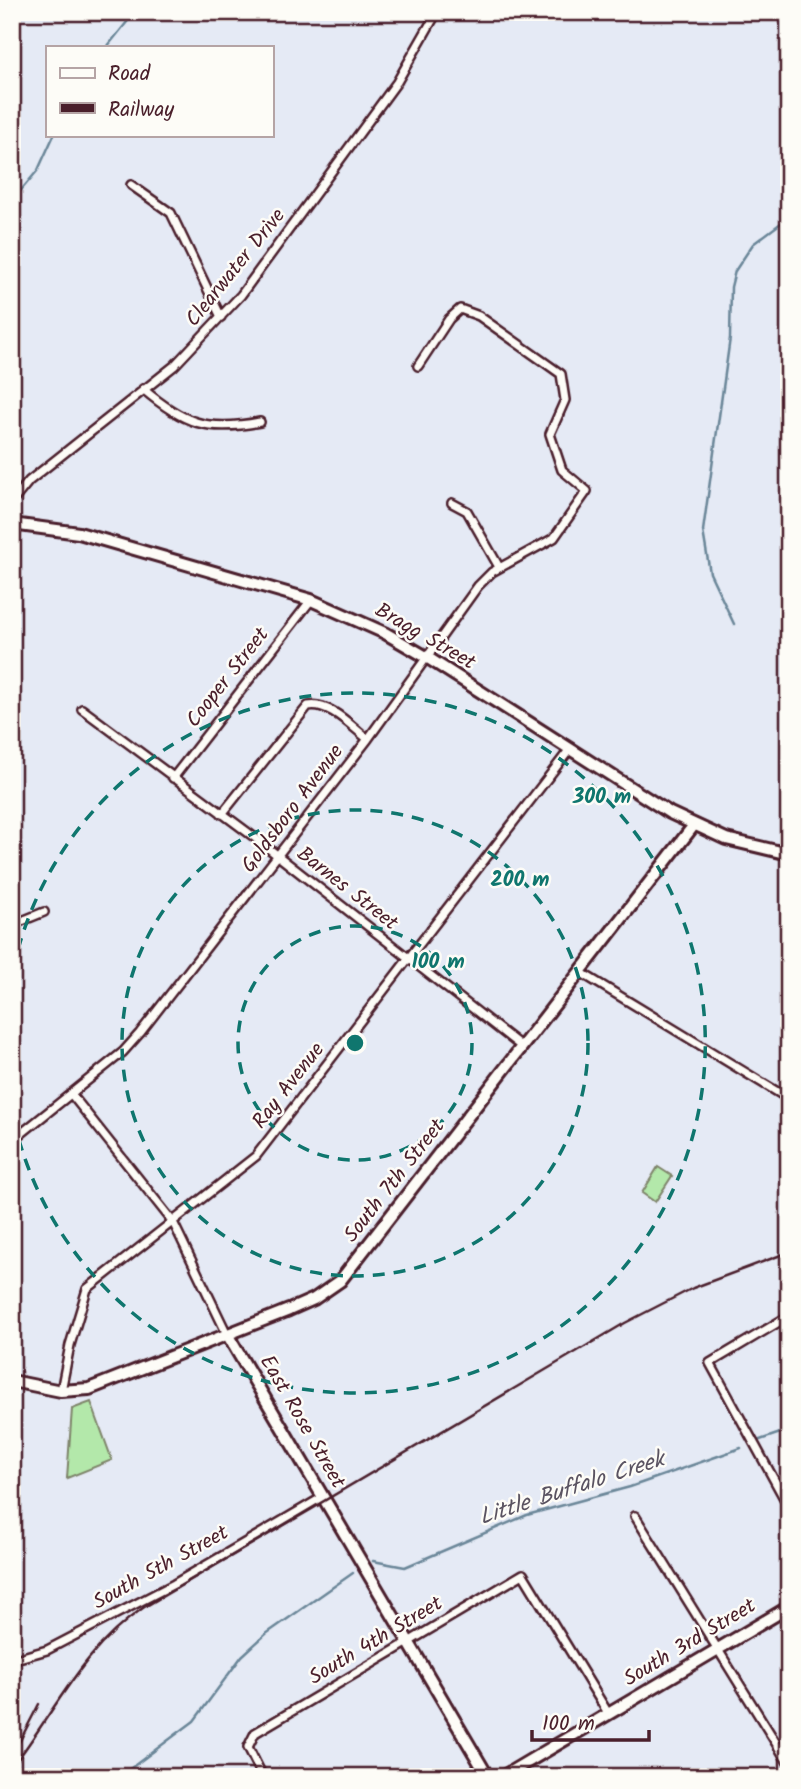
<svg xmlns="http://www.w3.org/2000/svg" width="801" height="1789" viewBox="0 0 801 1789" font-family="Kalam,sans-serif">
<rect width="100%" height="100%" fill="#e5eaf5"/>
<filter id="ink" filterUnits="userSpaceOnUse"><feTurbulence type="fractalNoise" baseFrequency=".0143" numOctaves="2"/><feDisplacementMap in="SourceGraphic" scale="14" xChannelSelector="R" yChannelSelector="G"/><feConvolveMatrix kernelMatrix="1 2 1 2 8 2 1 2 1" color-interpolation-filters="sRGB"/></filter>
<g filter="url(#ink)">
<!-- green -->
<path fill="#b3e8aa" stroke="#7e846a" stroke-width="2" d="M658 1167 672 1176 655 1202 642 1193Z
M91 1402 112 1460 67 1478 72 1409Z"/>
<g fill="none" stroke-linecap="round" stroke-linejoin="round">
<!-- stream -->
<path stroke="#6a8698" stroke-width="2.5" d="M107 47 135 12
M12 201 38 170 54 135
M734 624 710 573 703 531 730 338 731 287 735 271 753 244 789 217
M757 1441 789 1430
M373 1561 405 1567 527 1515 630 1487 741 1448
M119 1777 194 1721 242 1656 266 1634 353 1573"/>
<defs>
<path id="street" d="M131 185 171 213 221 317
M143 389C184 424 207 432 260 422
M12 502 29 481 174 366 241 295 397 82 437 12
M452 503 467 511 499 567
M82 709 254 837 522 1047
M173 778 311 600
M222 814 308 706C329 701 352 727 368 739
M12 925 44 912
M580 972 789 1099
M72 1095 173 1222 227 1334
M12 1141 123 1052 140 1033 368 739 478 586 492 572 554 538 587 491 562 470 550 434 565 400 561 374 479 316 460 309 449 319 418 366
M789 1316 710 1363 789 1507
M61 1391 70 1345 87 1289 256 1156 570 749
M635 1516 789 1764
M12 1660 47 1650 174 1584 323 1497
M263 1777 248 1747 255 1733 523 1574 608 1713"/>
<path id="secondary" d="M12 524 79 533 311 600 385 633 428 658 670 813 726 839 789 854
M227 1334 488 1777
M12 1381 61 1391 89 1389 289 1310 314 1299 340 1281 694 825
M502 1777 789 1607"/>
</defs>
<!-- street casing -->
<use href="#street" stroke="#4a1f2b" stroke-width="12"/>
<!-- secondary casing -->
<use href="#secondary" stroke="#4a1f2b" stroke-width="16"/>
<!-- street -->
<use href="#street" stroke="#fdfcf7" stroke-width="7"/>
<!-- secondary -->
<use href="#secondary" stroke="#fdfcf7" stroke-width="10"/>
<!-- rail -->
<path stroke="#4a1f2b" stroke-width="2.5" d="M13 1754 39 1704
M12 1767C57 1709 80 1652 143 1608L625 1323 693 1288 789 1252"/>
</g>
</g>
<!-- distance rings -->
<g fill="none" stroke="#0f766e" stroke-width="3.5" stroke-dasharray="12 9">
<circle cx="355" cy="1043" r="117"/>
<circle cx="355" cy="1043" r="233"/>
<path d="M13 970A350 350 0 1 1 13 1116"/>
</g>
<g text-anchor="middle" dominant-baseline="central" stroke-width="5" stroke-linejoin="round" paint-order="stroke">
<!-- street labels -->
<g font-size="21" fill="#4a1f2b" stroke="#fdfcf7">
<text transform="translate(236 268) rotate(-51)">Clearwater Drive</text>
<text transform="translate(425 637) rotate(30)">Bragg Street</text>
<text transform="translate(228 678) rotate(-52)">Cooper Street</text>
<text transform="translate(293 809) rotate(-53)">Goldsboro Avenue</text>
<text transform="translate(347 889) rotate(38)">Barnes Street</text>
<text transform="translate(289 1086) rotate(-52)">Ray Avenue</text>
<text transform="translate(395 1181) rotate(-52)">South 7th Street</text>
<text transform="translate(302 1422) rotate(60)">East Rose Street</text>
<text transform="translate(161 1568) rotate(-29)">South 5th Street</text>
<text transform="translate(376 1641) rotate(-31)">South 4th Street</text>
<text transform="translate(690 1643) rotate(-31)">South 3rd Street</text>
</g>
<!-- water labels -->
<g font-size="23" font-style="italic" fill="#5a5361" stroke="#fdfcf7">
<text transform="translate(572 1489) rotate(-18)">Little Buffalo Creek</text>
</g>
</g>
<circle cx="355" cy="1043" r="10" fill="#0f766e" stroke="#fdfcf7" stroke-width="3.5"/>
<g font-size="21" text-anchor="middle" font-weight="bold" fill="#0f766e" stroke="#fdfcf7" stroke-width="5" stroke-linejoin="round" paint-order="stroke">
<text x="602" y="803">300 m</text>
<text x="520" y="886">200 m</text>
<text x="438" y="968">100 m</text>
</g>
<!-- margin -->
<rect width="801" height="1789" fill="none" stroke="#fdfcf7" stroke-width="42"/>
<rect x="21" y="21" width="759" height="1747" fill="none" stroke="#4a1f2b" stroke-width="2.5" filter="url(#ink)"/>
<!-- legend -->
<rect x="46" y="46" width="228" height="91" fill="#fdfcf7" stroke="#b5a4a5" stroke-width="2"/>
<rect x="60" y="68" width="35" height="10" fill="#fdfcf7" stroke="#b5a4a5" stroke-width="2"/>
<text x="108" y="80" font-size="21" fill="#4a1f2b">Road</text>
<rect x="60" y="103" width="35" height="10" fill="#4a1f2b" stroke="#b5a4a5" stroke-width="2"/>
<text x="108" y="116" font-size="21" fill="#4a1f2b">Railway</text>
<!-- scale -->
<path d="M532 1730v10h117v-10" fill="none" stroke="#4a1f2b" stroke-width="3.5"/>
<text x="542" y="1730" font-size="21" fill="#4a1f2b" stroke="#fdfcf7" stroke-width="5" paint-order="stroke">100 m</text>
</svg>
